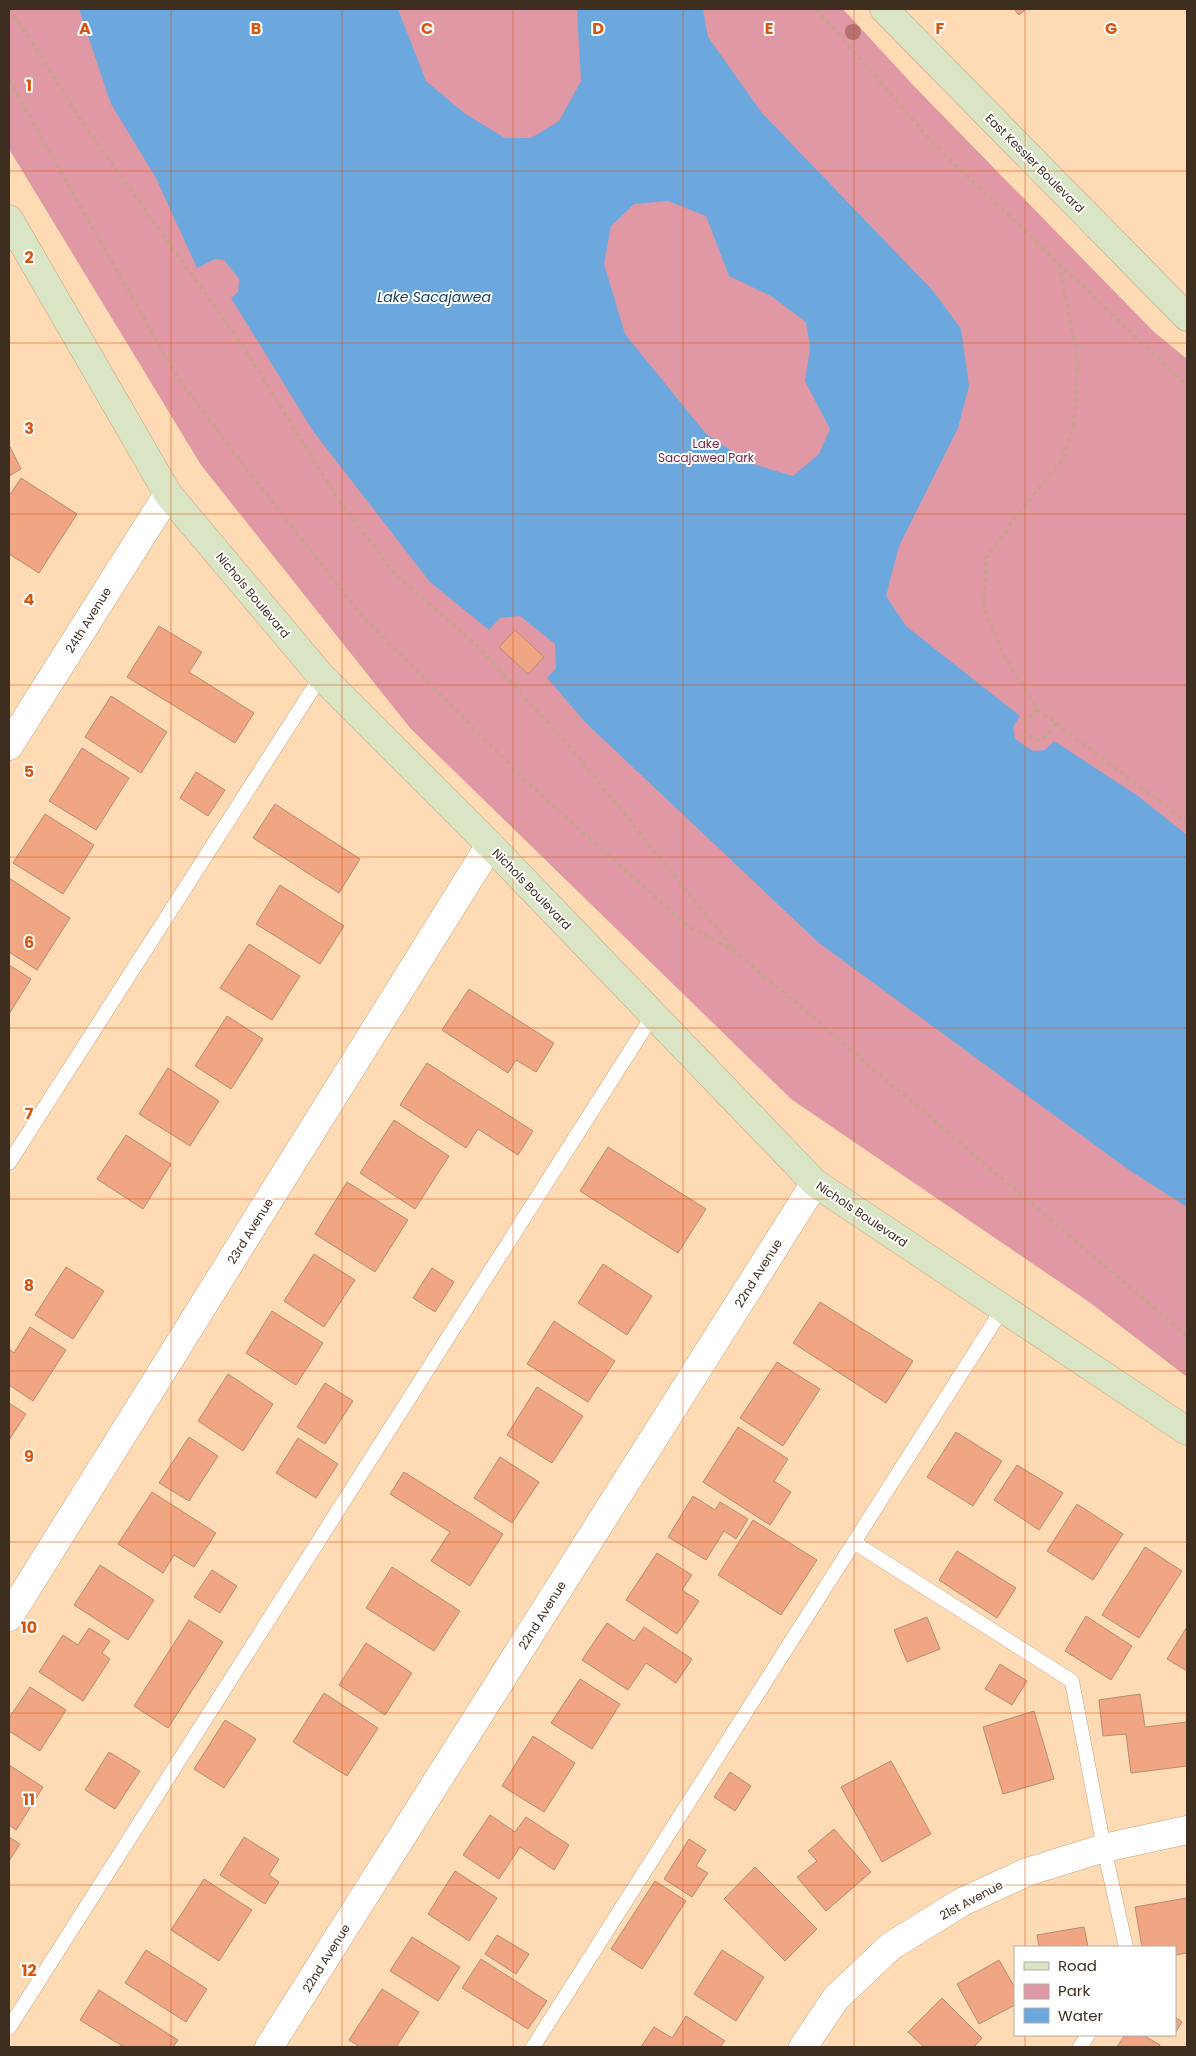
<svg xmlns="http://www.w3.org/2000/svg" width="1196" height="2056" viewBox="0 0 1196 2056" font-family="Poppins,sans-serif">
<rect width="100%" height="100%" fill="#fedab5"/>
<!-- green -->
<path fill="#e098a5" d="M9 9H843L913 85 1153 331 1187 359V1377L1089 1302 791 1099 410 728 201 465 9 149Z"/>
<!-- water -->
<path fill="#6ca7dd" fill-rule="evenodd" d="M79 9H398L426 81 464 113 505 138H531L559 121 581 81 577 9H703L708 37 762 113 934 292 961 329 969 386 958 428 899 546 886 596 906 626 1020 716 1013 727 1015 739 1033 751 1045 750 1054 741 1138 796 1187 835V1207L1129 1170 819 943 586 723 547 678 556 668 555 644 520 616 500 618 489 630 430 582 313 431 231 298 238 292 239 279 224 260 215 259 197 268 156 178 111 104ZM668 201 706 216 729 276 771 296 806 322 810 348 805 381 830 429 819 454 793 476 750 463 706 434 625 334 604 264 611 226 634 204Z"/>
<!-- building -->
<path fill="#f0a682" stroke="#b88b75" d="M1014 9H1026L1019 15Z
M9 445 21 469 9 476Z
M21 478 77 514 39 573 9 554V496Z
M159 626 202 652 189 672 254 713 235 743 127 677Z
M515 630 544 657 528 674 499 647Z
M111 696 167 732 141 773 85 737Z
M82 748 129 778 96 830 49 801Z
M196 772 225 790 208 816 180 798Z
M275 804 360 859 339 893 253 838Z
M45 814 94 845 63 894 13 863Z
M9 878 70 918 37 970 9 952Z
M280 885 344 926 320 964 256 924Z
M249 944 300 976 272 1020 220 988Z
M9 965 31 979 9 1014Z
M469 989 554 1043 536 1072 516 1060 508 1073 442 1030Z
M227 1016 263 1039 231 1089 195 1066Z
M427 1063 533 1131 518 1155 478 1129 466 1148 400 1105Z
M168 1068 219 1101 190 1146 139 1114Z
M394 1120 449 1156 415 1209 360 1173Z
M126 1135 171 1164 143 1209 97 1179Z
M608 1147 706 1209 678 1253 580 1191Z
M347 1182 408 1220 375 1272 315 1234Z
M314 1254 355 1280 324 1327 284 1301Z
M603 1264 652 1296 627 1335 578 1303Z
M66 1267 104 1291 73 1339 35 1315Z
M432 1268 454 1282 435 1312 413 1298Z
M820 1302 913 1361 886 1403 793 1343Z
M272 1311 323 1343 296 1385 246 1353Z
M554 1321 615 1361 588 1402 527 1364Z
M30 1327 66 1350 33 1401 9 1385V1349L14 1353Z
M777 1362 820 1389 783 1446 740 1418Z
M228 1374 273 1404 243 1451 198 1421Z
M325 1383 353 1401 325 1444 297 1427Z
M537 1387 583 1416 552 1463 507 1435Z
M9 1403 26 1414 9 1440Z
M738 1427 788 1459 774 1481 791 1492 770 1525 703 1482Z
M956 1432 1002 1461 973 1506 927 1477Z
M189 1437 218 1456 189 1501 159 1483Z
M298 1438 338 1464 316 1498 276 1473Z
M500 1457 539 1482 512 1523 474 1498Z
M1017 1465 1063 1493 1039 1530 994 1500Z
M404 1472 503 1534 470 1586 431 1561 450 1532 390 1494Z
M152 1492 216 1533 194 1567 174 1555 163 1573 118 1544Z
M693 1496 715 1510 720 1502 748 1519 736 1539 724 1531 706 1560 668 1537Z
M1077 1504 1123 1534 1093 1580 1047 1551Z
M753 1520 817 1560 781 1615 718 1575Z
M1145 1547 1182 1571 1139 1638 1102 1615Z
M957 1551 1016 1588 997 1618 939 1580Z
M657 1553 692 1575 682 1590 699 1601 677 1634 626 1600Z
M100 1565 154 1600 128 1640 74 1605Z
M392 1567 460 1611 434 1651 366 1608Z
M212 1570 237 1586 220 1613 194 1597Z
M1086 1616 1132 1646 1111 1680 1065 1651Z
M927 1617 940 1649 907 1662 894 1630Z
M189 1620 223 1642 168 1728 134 1706Z
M607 1623 634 1641 644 1627 692 1659 676 1683 646 1663 628 1690 582 1660Z
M1187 1627V1671L1167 1659Z
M89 1628 110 1641 102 1653 110 1659 83 1701 39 1672 63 1635 78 1645Z
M366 1643 412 1673 385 1715 339 1685Z
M1000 1664 1027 1681 1012 1705 985 1689Z
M580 1679 620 1704 592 1749 551 1723Z
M30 1687 66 1710 40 1751 9 1731V1718Z
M324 1693 378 1728 347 1776 293 1742Z
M1140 1694 1145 1727 1187 1722V1766L1131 1773 1126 1734 1103 1736 1099 1700Z
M1034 1711 1054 1779 1003 1794 983 1727Z
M225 1720 256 1739 224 1788 194 1769Z
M533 1736 575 1763 544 1812 502 1786Z
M109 1752 140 1771 115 1809 85 1790Z
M891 1761 931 1834 882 1862 841 1787Z
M9 1765 43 1787 16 1830 9 1825Z
M730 1772 751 1786 735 1811 714 1797Z
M490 1815 515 1832 526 1817 569 1845 554 1870 520 1847 499 1879 463 1855Z
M834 1829 871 1872 826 1911 797 1877 817 1861 808 1851Z
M9 1837 20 1844 9 1861Z
M244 1837 279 1859 269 1875 279 1882 265 1904 220 1875Z
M689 1839 706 1850 696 1866 708 1873 692 1897 664 1879Z
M755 1867 817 1929 785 1961 724 1899Z
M455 1871 497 1898 469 1941 428 1914Z
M204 1879 252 1910 219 1961 171 1930Z
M655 1881 686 1901 642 1969 611 1949Z
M1187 1898V1953L1175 1955V1947H1142L1135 1907Z
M1084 1927 1088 1947H1039L1037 1935Z
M497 1935 529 1954 516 1974 485 1954Z
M412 1937 460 1967 438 2001 390 1971Z
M146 1950 207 1989 186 2022 125 1983Z
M722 1950 764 1977 736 2021 694 1994Z
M481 1959 547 2001 528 2029 462 1988Z
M999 1960 1015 1988V2005L979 2024 957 1984Z
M382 1989 419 2012 396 2047H360L349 2040Z
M99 1990 178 2040 173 2047H124L80 2020Z
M942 1998 982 2038 974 2047H924L908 2032Z
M686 2016 725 2041 720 2047H641L654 2027 672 2038Z
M1175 2017 1182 2022 1175 2033Z
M1125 2035H1143L1160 2045 1159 2047H1117Z"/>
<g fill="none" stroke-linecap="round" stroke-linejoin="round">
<defs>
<path id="lane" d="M9 1163 321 676
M855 1543 1072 1681 1104 1848 1126 1947
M9 2028 653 1015
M533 2047 1003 1308
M1080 2047 1088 2035"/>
<path id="street" d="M9 746 168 494
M9 1617 490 845
M269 2047 815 1183
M803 2047 836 1998 891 1946 962 1902 1027 1872 1104 1848 1187 1830"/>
<path id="secondary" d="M884 9 1187 317
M9 219 168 494 321 676 490 845 815 1183 1187 1431"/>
</defs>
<!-- lane casing -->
<use href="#lane" stroke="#c5a27f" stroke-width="15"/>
<!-- street casing -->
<use href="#street" stroke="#c5a27f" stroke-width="29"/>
<!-- secondary casing -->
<use href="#secondary" stroke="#c5a27f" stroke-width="29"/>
<!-- path -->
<path stroke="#c3a587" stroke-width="3" stroke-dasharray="4 4" stroke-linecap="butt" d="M9 9 31 40 82 122 243 346 341 504 397 576 476 644 575 753 733 948
M816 9 934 144 1187 386
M9 80 179 380 234 453 362 616 527 782 688 926 735 951 1187 1336
M1059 265 1078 358 1074 423 1062 461 1028 501 986 558 984 609 1005 657 1037 709 1187 822
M1037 709 1025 723 1027 733 1035 740H1042L1056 723"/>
<!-- lane -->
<use href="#lane" stroke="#fff" stroke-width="14"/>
<!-- street -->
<use href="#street" stroke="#fff" stroke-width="28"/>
<!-- secondary -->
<use href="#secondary" stroke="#d9e5c5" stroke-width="28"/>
</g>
<!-- trees -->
<circle fill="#b67171" cx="853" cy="32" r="8"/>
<!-- grid -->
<path fill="none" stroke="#d7550e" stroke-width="1" stroke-opacity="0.55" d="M171 9V2047M342 9V2047M513 9V2047M683 9V2047M854 9V2047M1025 9V1947M9 171H1187M9 343H1187M9 514H1187M9 685H1187M9 857H1187M9 1028H1187M9 1199H1187M9 1371H1187M9 1542H1187M9 1713H1187M9 1885H1187M1025 2035V2047"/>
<g text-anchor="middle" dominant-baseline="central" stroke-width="4" stroke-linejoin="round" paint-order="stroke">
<!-- street labels -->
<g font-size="12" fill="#3d2e20" stroke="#fff">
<text transform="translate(1035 163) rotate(45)">East Kessler Boulevard</text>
<text transform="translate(253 595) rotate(50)">Nichols Boulevard</text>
<text transform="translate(88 620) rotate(-58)">24th Avenue</text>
<text transform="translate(532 889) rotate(46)">Nichols Boulevard</text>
<text transform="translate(862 1214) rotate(34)">Nichols Boulevard</text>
<text transform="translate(250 1231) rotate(-58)">23rd Avenue</text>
<text transform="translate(758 1273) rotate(-58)">22nd Avenue</text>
<text transform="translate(542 1615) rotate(-58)">22nd Avenue</text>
<text transform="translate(971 1900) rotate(-28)">21st Avenue</text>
<text transform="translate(326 1958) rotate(-58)">22nd Avenue</text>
</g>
<!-- park labels -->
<g font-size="12" fill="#7b1b39" stroke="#fff">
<text x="706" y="443">Lake<tspan x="706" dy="14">Sacajawea Park</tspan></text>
</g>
<!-- water labels -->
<g font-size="14" font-style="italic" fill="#0f3c5f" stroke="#fff">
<text x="434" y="297">Lake Sacajawea</text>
</g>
</g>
<g font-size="16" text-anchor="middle" font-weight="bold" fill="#d7550e" stroke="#fff" stroke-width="4" stroke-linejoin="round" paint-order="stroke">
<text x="85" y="34">A</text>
<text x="256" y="34">B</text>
<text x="427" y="34">C</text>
<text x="598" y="34">D</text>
<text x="769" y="34">E</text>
<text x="940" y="34">F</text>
<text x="1111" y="34">G</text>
<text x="29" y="91">1</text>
<text x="29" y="263">2</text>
<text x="29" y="434">3</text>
<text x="29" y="605">4</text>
<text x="29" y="777">5</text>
<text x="29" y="948">6</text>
<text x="29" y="1119">7</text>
<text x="29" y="1291">8</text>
<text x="29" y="1462">9</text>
<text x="29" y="1633">10</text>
<text x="29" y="1805">11</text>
<text x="29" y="1976">12</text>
</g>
<!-- border -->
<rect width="1196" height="2056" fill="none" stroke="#3d2e20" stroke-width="20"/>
<!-- legend -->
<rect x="1014" y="1946" width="162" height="90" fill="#ffffff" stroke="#b1aba6"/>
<rect x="1024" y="1962" width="25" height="8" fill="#d9e5c5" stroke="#b1aba6"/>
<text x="1058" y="1971" font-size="15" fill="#3d2e20">Road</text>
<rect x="1024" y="1984" width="25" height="15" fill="#e098a5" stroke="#b1aba6"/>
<text x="1058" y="1996" font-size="15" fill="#3d2e20">Park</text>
<rect x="1024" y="2008" width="25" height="15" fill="#6ca7dd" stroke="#b1aba6"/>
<text x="1058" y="2021" font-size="15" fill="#3d2e20">Water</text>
</svg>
